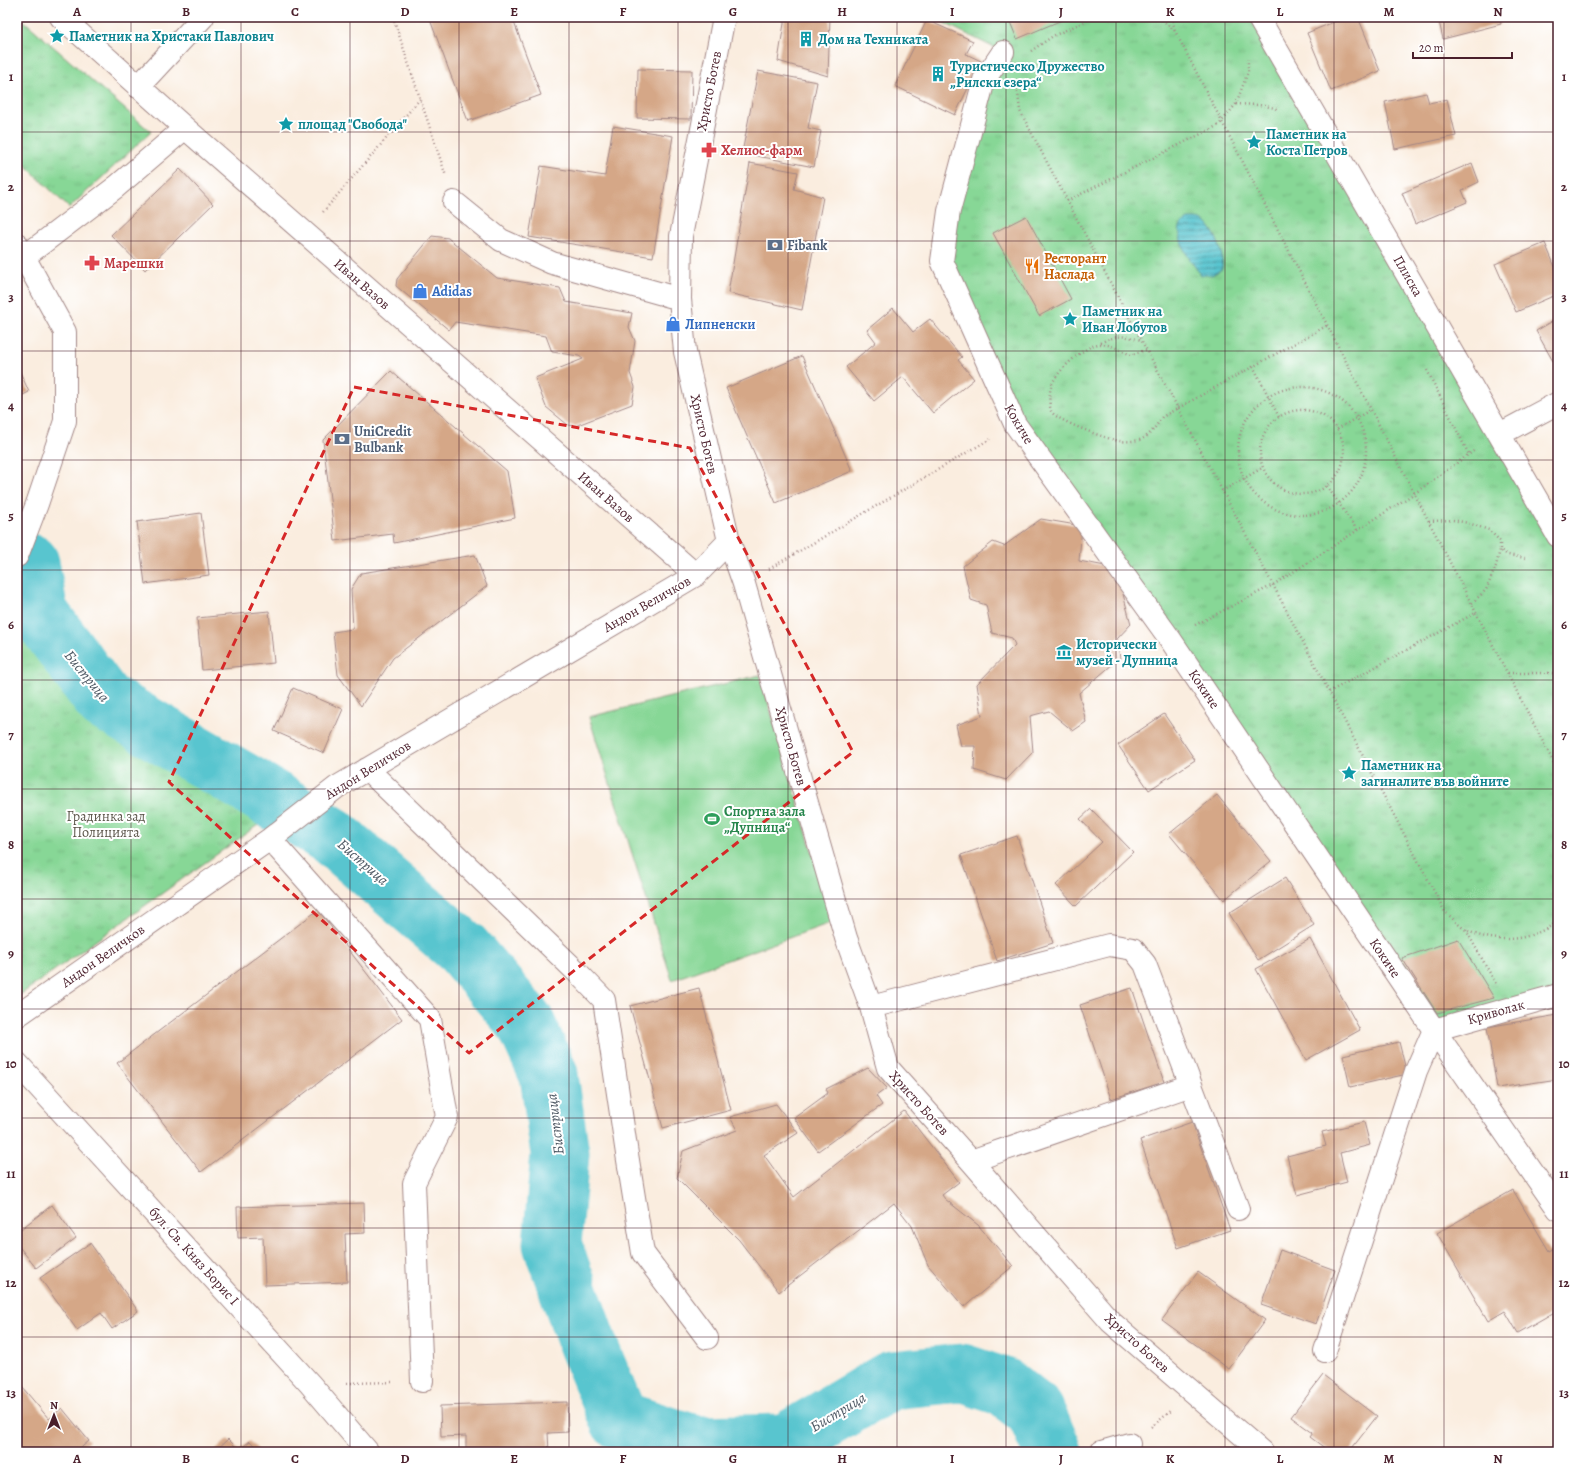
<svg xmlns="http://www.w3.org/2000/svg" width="1575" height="1469" viewBox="0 0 1575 1469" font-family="Alegreya,serif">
<defs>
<pattern id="grass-tufts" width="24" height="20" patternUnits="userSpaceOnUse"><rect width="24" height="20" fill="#87d796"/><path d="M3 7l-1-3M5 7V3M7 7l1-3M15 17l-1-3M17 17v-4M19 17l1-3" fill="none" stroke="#76b881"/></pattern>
<pattern id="water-rules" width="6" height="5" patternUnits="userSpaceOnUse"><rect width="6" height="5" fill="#58c5cf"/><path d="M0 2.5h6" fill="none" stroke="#4b9fa8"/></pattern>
</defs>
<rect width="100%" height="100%" fill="#fff"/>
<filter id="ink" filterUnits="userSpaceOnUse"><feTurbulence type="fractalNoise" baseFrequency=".025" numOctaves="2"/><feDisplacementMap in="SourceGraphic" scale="8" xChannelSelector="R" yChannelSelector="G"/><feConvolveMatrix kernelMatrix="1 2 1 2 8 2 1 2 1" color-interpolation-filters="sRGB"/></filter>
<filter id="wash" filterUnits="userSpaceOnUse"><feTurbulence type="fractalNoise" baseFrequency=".012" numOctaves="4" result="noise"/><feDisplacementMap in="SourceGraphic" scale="16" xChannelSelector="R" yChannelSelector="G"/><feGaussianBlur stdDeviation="0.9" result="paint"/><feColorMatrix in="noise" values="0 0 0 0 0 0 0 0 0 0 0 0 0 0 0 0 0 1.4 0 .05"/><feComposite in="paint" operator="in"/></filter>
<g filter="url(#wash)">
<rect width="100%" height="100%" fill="#faeddf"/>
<!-- grass -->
<path fill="url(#grass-tufts)" stroke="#687b60" d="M932 17H1258L1558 536V995L1434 1030 1015 424 942 261 1003 52Z
M23 20 151 132 69 208 17 157V26Z
M28 615 112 730 178 759 272 815 17 997V624Z"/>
<!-- pitch -->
<path fill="#87d796" stroke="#687b60" d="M760 675 833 922 672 980 589 717Z"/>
<!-- water -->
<path fill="url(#water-rules)" stroke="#51727d" d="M1188 219C1194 219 1201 218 1206 223 1216 232 1225 256 1222 269L1212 275H1201C1190 260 1177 244 1180 225Z"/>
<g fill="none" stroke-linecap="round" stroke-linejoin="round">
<!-- river -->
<path stroke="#58c5cf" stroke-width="59" d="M30 563 39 613 104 701 249 785 332 836 463 949 525 1022 549 1075 560 1154 552 1244 588 1345 619 1420 697 1445 785 1443 891 1380 962 1373 1004 1387 1035 1411 1053 1452"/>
</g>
<g id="blocks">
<!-- building -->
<path fill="#d5a787" d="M429 17H512L541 95 468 121Z
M785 17H830L828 76 778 61Z
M1008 17H1069L1017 39Z
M1346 17H1358L1380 71 1331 91 1307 33Z
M1438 17H1499L1501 24 1443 39Z
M927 20 973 41 966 54 981 61 955 115 895 86Z
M638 69 692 70 691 119 637 118Z
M758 71 817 82 808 128 821 131 814 167 742 153Z
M1426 93 1429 103 1447 99 1456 136 1395 149 1385 102Z
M613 126 673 136 653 257 529 237 541 166 605 176Z
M750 163 798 172 794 189 823 197 802 310 728 293Z
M1472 163 1479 182 1462 190 1467 202 1415 224 1402 193Z
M180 169 213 204 145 270 111 235Z
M1026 216 1071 299 1039 316 993 233Z
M432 236 448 238 497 278 560 288 566 302 632 313 629 327 635 341 630 373 635 387 632 404 575 426 568 425 546 407 535 378 583 359 579 356 552 352 546 336 455 322 449 330 396 286 397 279Z
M1545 243 1558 274V294L1516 312 1495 264Z
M893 308 913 332 930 319 962 357 958 360 974 379 933 413 903 377 874 401 846 367 876 342 867 330Z
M1558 318V370L1536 331Z
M802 356 852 471 776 503 726 388Z
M17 365 29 392 17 398Z
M391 371 507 471 515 518 394 543 393 534 335 541 323 440Z
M201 513 209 575 145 584 137 522Z
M1041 519 1082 526 1079 561 1116 568 1131 624 1117 639 1120 658 1079 693 1086 722 1073 731 1049 711 1030 716 1033 752 1006 780 974 770 975 746H961L956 725 982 716 977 684 1015 645 1012 638 992 633 986 605 971 600 963 566 993 542 1004 546Z
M475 555 487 586 393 658 361 706 338 675 333 632 353 629 351 589 361 573Z
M269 611 274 663 202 670 197 618Z
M293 688 343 709 324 753 274 731Z
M1164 714 1195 760 1149 790 1118 745Z
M1217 795 1271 861 1224 900 1169 834Z
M1091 809 1133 852 1076 906 1056 885 1102 842 1080 819Z
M1017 836 1053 943 997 961 961 855Z
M1285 878 1314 925 1258 960 1229 913Z
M318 910 402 1019 201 1172 117 1063Z
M1310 939 1360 1030 1306 1060 1256 969Z
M1458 939 1494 998 1437 1013 1402 958Z
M699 988 731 1110 663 1128 630 1006Z
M1132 988 1164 1082 1111 1099 1080 1005Z
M1558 1015V1079L1497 1088 1487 1027Z
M1399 1042 1407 1074 1350 1087 1343 1055Z
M868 1068 887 1088 876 1096 882 1105 818 1151 794 1118 828 1093 826 1089Z
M776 1104 798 1133 764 1155 794 1197 904 1111 959 1182 942 1195 945 1199 978 1225 1013 1266 964 1307 928 1265 912 1226 894 1203 779 1292 739 1240 677 1178 683 1151 737 1130 730 1117Z
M1192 1122 1230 1230 1178 1248 1140 1140Z
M1364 1122 1370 1145 1340 1153 1347 1182 1297 1195 1287 1156 1326 1146 1322 1132Z
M1513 1190 1549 1251 1558 1246V1310L1518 1333 1505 1311 1488 1321 1437 1233Z
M364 1203 365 1233 345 1234 347 1282 265 1285 263 1237 238 1238 237 1207Z
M52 1205 76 1238 36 1268 17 1244V1232Z
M90 1243 138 1311 112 1329 101 1313 77 1330 40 1278Z
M1280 1250 1335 1270 1316 1324 1261 1305Z
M1198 1272 1265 1320 1229 1369 1162 1320Z
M1323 1375 1377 1416 1349 1452H1330L1310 1437 1313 1433 1291 1417Z
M17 1381 49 1419 62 1408 89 1441 76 1452H17Z
M567 1402 568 1432 548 1433 549 1452H466V1436L441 1437 440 1406Z
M228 1439 239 1450 250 1441 260 1452H214Z"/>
</g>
</g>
<g filter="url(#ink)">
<use href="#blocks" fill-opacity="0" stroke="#a28685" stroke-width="1"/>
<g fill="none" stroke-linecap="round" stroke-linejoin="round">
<defs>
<path id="minor" d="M61 17 185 128
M724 17 681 236 680 299 685 352 729 541 744 584 846 938 871 1007 888 1068 971 1161 1111 1322 1262 1452
M1258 17 1558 536
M1003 52 984 80 949 211 942 261 1015 424 1170 639 1434 1030 1558 1209
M138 87 203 17
M454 202 501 240 552 263 680 299
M17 244 65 332V421L37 504 17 556
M24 257 116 187 185 128 696 575
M1500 434 1558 403
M367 769 576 971 604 1000 627 1154 643 1253 707 1338
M270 839 430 1019 447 1117 414 1183 422 1381
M871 1007 1109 945 1133 949 1145 964 1238 1209
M17 1016 270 839 337 787 696 575 729 541
M1434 1030 1558 995
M17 1063 310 1384 368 1452
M971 1161 1191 1085
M1325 1351 1416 1071 1434 1030
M1101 1452 1129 1444"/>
</defs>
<!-- minor casing -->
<use href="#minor" stroke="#a28685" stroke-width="24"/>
<!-- path -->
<path stroke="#a28685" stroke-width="2.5" stroke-dasharray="1 3" stroke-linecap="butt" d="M393 17 446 176
M1159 17 1175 31 1558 771
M1172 17 1175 31
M1031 51 1053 36 1094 17
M1017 84 1020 111 1109 280 1273 585 1445 912C1452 917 1459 926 1466 930 1496 945 1532 941 1558 921
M1236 104 1259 105 1275 108 1277 110
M1067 201 1219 125 1236 104 1248 72V59
M323 212 420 99
M1100 343C1116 335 1123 335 1141 340
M1146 350 1131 355C1122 351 1111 344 1100 344 1086 344 1054 373 1051 387 1049 394 1049 404 1051 411 1054 420 1109 440 1120 441 1125 442 1134 441 1139 440 1150 437 1156 426 1162 417L1328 325
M1253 366 1279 417
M1427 370 1469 455
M1238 451a64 64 0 1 1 128 0a64 64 0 1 1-128 0Z
M1260 452a42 42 0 1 1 84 0a42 42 0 1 1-84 0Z
M1337 429 1372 409
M1327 486 1357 530
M1222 491 1262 468
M1429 521 1453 520 1468 523 1489 530 1500 541V550L1508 555 1525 558
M769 569 990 439
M1472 603 1486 590 1496 566 1500 550
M1195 625 1273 585 1415 493 1475 450
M1508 673H1558
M1329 692 1477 612
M1466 930 1496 984
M347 1383 394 1382
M1151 1427 1171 1411"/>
<!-- minor -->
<use href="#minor" stroke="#fff" stroke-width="22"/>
</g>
</g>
<!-- marked area -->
<path fill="none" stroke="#d62828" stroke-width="3" stroke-dasharray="8 5" stroke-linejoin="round" d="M354 387 690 448 853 752 469 1053 169 782Z"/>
<!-- grid -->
<path fill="none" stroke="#4a1f2b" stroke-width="1" stroke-opacity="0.55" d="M131 17V1452M241 17V1452M350 17V1452M459 17V1452M569 17V1452M678 17V1452M788 17V1452M897 17V1452M1006 17V1452M1116 17V1452M1225 17V1452M1334 17V1452M1444 17V1452M17 132H1558M17 241H1558M17 351H1558M17 460H1558M17 570H1558M17 680H1558M17 789H1558M17 899H1558M17 1009H1558M17 1118H1558M17 1228H1558M17 1337H1558"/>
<!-- icons -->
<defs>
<symbol id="sight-bare" viewBox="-9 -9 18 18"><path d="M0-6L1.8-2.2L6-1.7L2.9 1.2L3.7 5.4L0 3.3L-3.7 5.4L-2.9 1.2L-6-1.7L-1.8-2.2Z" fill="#0f9aa8" stroke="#fff" stroke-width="2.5" paint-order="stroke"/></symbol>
<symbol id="building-bare" viewBox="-9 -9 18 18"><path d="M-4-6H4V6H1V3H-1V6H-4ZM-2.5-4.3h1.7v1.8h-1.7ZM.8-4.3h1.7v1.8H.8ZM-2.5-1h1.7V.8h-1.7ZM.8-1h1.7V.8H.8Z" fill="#0f9aa8" stroke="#fff" stroke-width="2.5" paint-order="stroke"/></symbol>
<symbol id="pharmacy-bare" viewBox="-9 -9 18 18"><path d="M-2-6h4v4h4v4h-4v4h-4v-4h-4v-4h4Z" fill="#e0444e" stroke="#fff" stroke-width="2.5" paint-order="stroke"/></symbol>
<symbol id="bank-bare" viewBox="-9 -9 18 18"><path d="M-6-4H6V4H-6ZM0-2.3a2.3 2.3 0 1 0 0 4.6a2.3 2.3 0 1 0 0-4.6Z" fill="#5c6f8a" stroke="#fff" stroke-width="2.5" paint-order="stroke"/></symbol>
<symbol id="restaurant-bare" viewBox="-9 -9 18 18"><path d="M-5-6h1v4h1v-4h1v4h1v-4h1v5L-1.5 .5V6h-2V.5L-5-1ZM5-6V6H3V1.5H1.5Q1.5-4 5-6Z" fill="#e8710a" stroke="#fff" stroke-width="2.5" paint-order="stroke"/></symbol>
<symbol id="shop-bare" viewBox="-9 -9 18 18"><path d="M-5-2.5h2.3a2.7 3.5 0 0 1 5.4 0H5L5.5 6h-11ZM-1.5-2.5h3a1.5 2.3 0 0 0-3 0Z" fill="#3f7fe0" stroke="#fff" stroke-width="2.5" paint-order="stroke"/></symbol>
<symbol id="museum-bare" viewBox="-9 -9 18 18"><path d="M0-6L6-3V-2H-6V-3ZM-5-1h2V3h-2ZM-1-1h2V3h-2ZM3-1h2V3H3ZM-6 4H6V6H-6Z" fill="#0f9aa8" stroke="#fff" stroke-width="2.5" paint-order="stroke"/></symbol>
<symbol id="stadium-bare" viewBox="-9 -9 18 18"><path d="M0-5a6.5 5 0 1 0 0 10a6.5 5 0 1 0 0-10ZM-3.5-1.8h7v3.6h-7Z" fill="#2e9e5b" stroke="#fff" stroke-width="2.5" paint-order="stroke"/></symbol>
</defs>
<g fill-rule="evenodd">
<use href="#sight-bare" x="46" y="25" width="22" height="22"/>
<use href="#building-bare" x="795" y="28" width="22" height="22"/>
<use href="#building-bare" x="927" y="63" width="22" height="22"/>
<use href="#sight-bare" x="275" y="113" width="22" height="22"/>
<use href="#sight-bare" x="1243" y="131" width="22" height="22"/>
<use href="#pharmacy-bare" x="698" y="139" width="22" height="22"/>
<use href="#bank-bare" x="764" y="234" width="22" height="22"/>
<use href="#pharmacy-bare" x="81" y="252" width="22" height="22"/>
<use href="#restaurant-bare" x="1021" y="255" width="22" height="22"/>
<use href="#shop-bare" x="409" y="280" width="22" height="22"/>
<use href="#sight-bare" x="1059" y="308" width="22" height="22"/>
<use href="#shop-bare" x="662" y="313" width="22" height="22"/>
<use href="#bank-bare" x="331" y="428" width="22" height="22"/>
<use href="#museum-bare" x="1053" y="641" width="22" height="22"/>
<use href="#sight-bare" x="1338" y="762" width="22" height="22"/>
<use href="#stadium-bare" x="701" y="808" width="22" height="22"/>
</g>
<g text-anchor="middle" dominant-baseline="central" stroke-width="4" stroke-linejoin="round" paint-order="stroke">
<!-- culture labels -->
<g font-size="14" font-weight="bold" fill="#0d838f" stroke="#fff" text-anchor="start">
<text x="69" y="36">Паметник на Христаки Павлович</text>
<text x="818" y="39">Дом на Техниката</text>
<text x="950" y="66">Туристическо Дружество<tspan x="950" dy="16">„Рилски езера“</tspan></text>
<text x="298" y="124">площад "Свобода"</text>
<text x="1266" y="134">Паметник на<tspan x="1266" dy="16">Коста Петров</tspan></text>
<text x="1082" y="311">Паметник на<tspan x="1082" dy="16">Иван Лобутов</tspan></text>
<text x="1076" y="644">Исторически<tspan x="1076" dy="16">музей - Дупница</tspan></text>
<text x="1361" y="765">Паметник на<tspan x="1361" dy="16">загиналите във войните</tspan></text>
</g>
<!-- street labels -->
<g font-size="14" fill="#4a1f2b" stroke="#fff">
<text transform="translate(709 91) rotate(-79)">Христо Ботев</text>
<text transform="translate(1408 276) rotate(60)">Плиска</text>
<text transform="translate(362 284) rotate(41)">Иван Вазов</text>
<text transform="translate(1019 424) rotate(60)">Кокиче</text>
<text transform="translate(704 434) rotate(77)">Христо Ботев</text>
<text transform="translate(606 497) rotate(41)">Иван Вазов</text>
<text transform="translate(647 604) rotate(-30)">Андон Величков</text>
<text transform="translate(1204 689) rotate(56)">Кокиче</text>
<text transform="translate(791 746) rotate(74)">Христо Ботев</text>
<text transform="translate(368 770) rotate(-32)">Андон Величков</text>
<text transform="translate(103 956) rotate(-35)">Андон Величков</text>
<text transform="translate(1385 958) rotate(56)">Кокиче</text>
<text transform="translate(1496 1012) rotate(-16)">Криволак</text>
<text transform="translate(919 1103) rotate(48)">Христо Ботев</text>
<text transform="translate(194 1256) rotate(48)">бул. Св. Княз Борис I</text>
<text transform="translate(1137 1343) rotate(42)">Христо Ботев</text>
</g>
<!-- health labels -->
<g font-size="14" font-weight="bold" fill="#be3a42" stroke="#fff" text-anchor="start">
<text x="721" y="150">Хелиос-фарм</text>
<text x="104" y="263">Марешки</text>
</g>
<!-- service labels -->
<g font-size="14" font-weight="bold" fill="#4e5e75" stroke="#fff" text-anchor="start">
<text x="787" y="245">Fibank</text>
<text x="354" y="431">UniCredit<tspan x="354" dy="16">Bulbank</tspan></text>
</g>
<!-- food labels -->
<g font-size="14" font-weight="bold" fill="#c56008" stroke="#fff" text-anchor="start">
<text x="1044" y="258">Ресторант<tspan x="1044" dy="16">Наслада</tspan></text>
</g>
<!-- shop labels -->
<g font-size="14" font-weight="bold" fill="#366cbe" stroke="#fff" text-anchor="start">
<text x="432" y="291">Adidas</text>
<text x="685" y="324">Липненски</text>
</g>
<!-- leisure labels -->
<g font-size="14" font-weight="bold" fill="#27864d" stroke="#fff" text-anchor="start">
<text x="724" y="811">Спортна зала<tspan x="724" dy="16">„Дупница“</tspan></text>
</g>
<!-- park labels -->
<g font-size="14" fill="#5c564b" stroke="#fff">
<text x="106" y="816">Градинка зад<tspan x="106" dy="16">Полицията</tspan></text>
</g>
<!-- water labels -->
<g font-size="15" font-style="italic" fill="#4f5964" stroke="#fff">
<text transform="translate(87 676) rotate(51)">Бистрица</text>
<text transform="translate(363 862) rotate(41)">Бистрица</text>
<text transform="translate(555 1124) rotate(-97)">Бистрица</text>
<text transform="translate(838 1412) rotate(-31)">Бистрица</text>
</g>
</g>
<!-- margin -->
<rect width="1575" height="1469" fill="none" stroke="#fff" stroke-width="44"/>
<!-- north arrow -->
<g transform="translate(54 1415)" stroke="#ffffff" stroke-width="3" paint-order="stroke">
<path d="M0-3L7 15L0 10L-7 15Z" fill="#4a1f2b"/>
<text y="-6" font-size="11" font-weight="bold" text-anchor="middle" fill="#4a1f2b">N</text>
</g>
<!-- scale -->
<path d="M1413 52v6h99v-6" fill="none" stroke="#4a1f2b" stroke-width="2"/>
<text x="1419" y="52" font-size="12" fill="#4a1f2b" stroke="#ffffff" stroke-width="3" paint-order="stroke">20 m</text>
<rect x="22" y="22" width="1531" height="1425" fill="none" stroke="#4a1f2b" stroke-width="1.5"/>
<g font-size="13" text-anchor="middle" font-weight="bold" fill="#4a1f2b">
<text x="77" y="16">A</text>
<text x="186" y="16">B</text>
<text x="295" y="16">C</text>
<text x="405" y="16">D</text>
<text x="514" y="16">E</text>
<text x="623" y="16">F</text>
<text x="733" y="16">G</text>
<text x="842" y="16">H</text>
<text x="952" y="16">I</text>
<text x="1061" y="16">J</text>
<text x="1170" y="16">K</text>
<text x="1280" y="16">L</text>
<text x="1389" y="16">M</text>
<text x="1498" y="16">N</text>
<text x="11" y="81">1</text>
<text x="1564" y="81">1</text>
<text x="11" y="191">2</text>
<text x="1564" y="191">2</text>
<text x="11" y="301">3</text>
<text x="1564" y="301">3</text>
<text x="11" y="410">4</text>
<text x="1564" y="410">4</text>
<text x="11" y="520">5</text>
<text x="1564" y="520">5</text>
<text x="11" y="629">6</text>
<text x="1564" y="629">6</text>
<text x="11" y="739">7</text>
<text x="1564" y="739">7</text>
<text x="11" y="849">8</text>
<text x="1564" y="849">8</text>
<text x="11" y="958">9</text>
<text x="1564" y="958">9</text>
<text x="11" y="1068">10</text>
<text x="1564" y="1068">10</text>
<text x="11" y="1178">11</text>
<text x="1564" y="1178">11</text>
<text x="11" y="1287">12</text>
<text x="1564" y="1287">12</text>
<text x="11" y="1397">13</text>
<text x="1564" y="1397">13</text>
<text x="77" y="1463">A</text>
<text x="186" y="1463">B</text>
<text x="295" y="1463">C</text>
<text x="405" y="1463">D</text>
<text x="514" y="1463">E</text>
<text x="623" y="1463">F</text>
<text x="733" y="1463">G</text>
<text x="842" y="1463">H</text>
<text x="952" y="1463">I</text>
<text x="1061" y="1463">J</text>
<text x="1170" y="1463">K</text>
<text x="1280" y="1463">L</text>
<text x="1389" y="1463">M</text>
<text x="1498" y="1463">N</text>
</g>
</svg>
